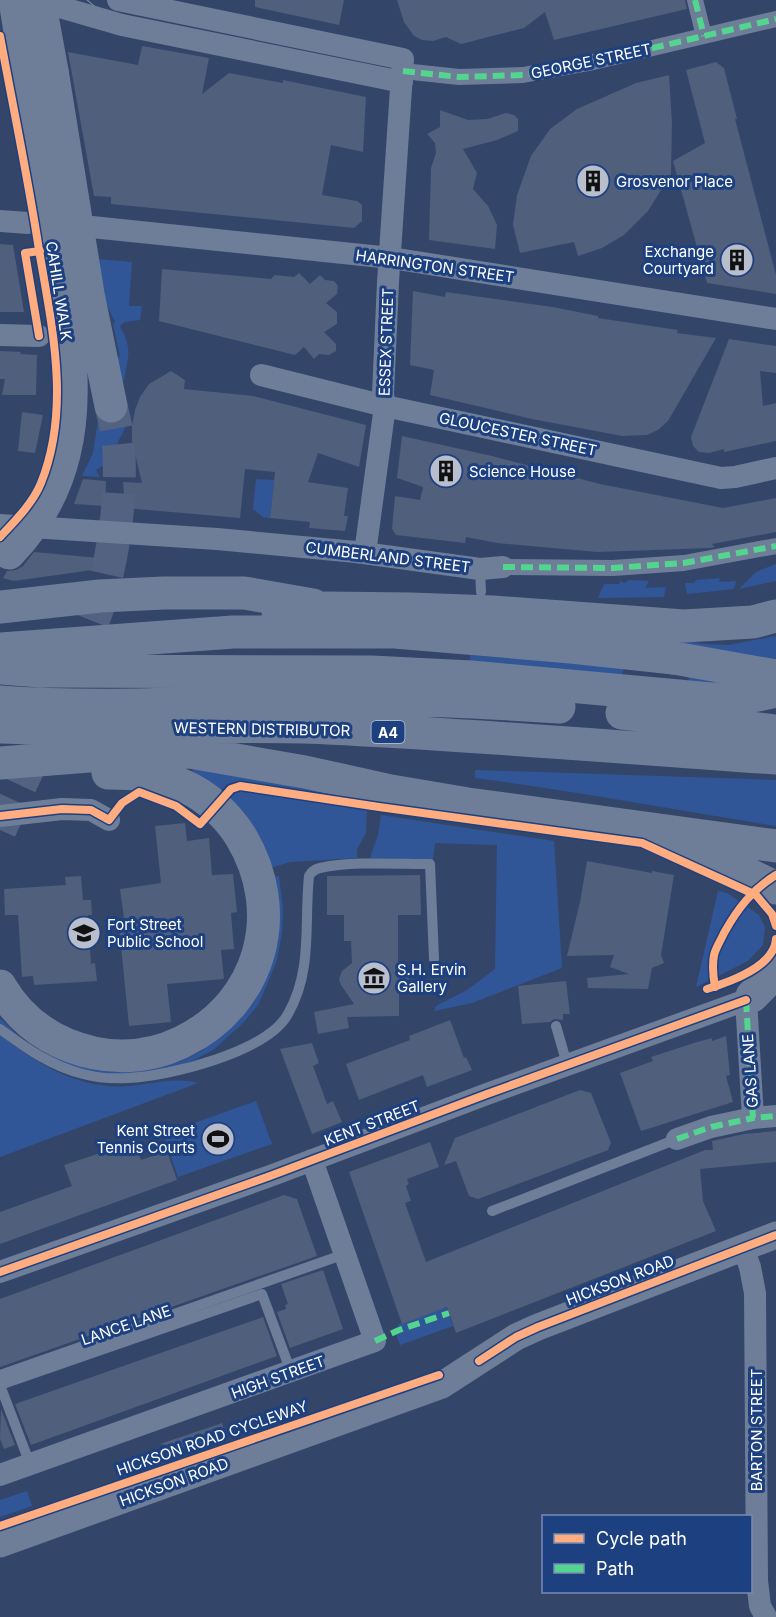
<svg xmlns="http://www.w3.org/2000/svg" width="776" height="1617" viewBox="0 0 776 1617" font-family="Inter,sans-serif">
<rect width="100%" height="100%" fill="#33466a"/>
<!-- green -->
<path fill="#315698" d="M96 259 132 262 129 306H142L140 320 125 322 120 326C133 351 128 354 124 380L120 381 116 358 120 356 113 324 115 322 104 299Z
M123 411 127 424 117 444 116 450 101 449 105 464 96 470 100 477 82 476 93 453 99 415Z
M256 479 274 480 270 518 263 517 253 509Z
M776 564V581L739 589 756 572Z
M720 578 719 582 736 581 734 589 687 594 685 583H694L696 580Z
M629 580 649 581 645 588 666 587 664 597 598 598 604 584H619L620 581 625 583Z
M776 636V677L692 687 676 648 677 639 704 644 728 645Z
M470 655 607 666 624 668 619 681 469 668Z
M193 767 353 796 352 799 239 781 227 784 219 793 193 776Z
M475 770 776 780V826C676 810 576 791 475 778Z
M243 790 367 809 366 833 357 849V858L290 862 271 868 229 800 237 791Z
M381 815 554 841 562 968 472 1003 434 1011 436 1006 467 990 495 969 497 845 435 843 433 861 370 858 378 835Z
M279 876 283 909 282 932 277 960 269 980 258 1005 244 1022 213 1050 194 1060 183 1065 128 1077 68 1070 0 1026V1018L26 1043 46 1054 79 1065 157 1068 181 1061 202 1051 240 1019 253 1004 264 982 273 877Z
M718 891 727 893 759 915 765 927 763 945 748 961 696 987Z
M0 1035C39 1065 79 1090 130 1086 152 1084 176 1077 198 1083L0 1157Z
M256 1101 272 1144 178 1177 163 1134Z
M446 1307 453 1326 400 1345 396 1333 399 1324Z
M27 1491 32 1506 0 1517V1500Z"/>
<!-- building -->
<path fill="#4f5f7c" d="M255 0H344L339 25 255 7Z
M397 0H685L687 9 554 40 545 12 524 28 461 44 446 37 433 41 422 40 414 36 404 22Z
M142 46 209 58 202 94 229 73 283 83V80L366 97 363 152 331 145 322 195 357 201 362 205V221L354 228 111 204V197L94 196 68 52 138 65Z
M716 62 724 68 737 119H735L776 275V294L707 283 673 161 705 143 686 70Z
M669 75 672 124 671 174 648 211 624 235 602 248 578 256 574 242 520 253 513 225 517 195 531 156 550 129 577 109 636 83Z
M440 110 468 120 487 119 506 113 514 115 518 119V131L497 140 463 149 477 173 473 189 488 206 497 225 495 249 429 240 431 168 436 153 435 143 427 134 440 127Z
M0 244 13 245 24 312H0Z
M162 269 271 279 275 275 294 277 299 273 310 284 320 275 325 280 334 281 338 286 337 294 326 303 337 312V324L324 332 336 344V351L329 355 319 354 314 359 304 347 295 355 159 321Z
M413 291 445 297 446 292 553 307 598 316V318L678 330 677 333 716 338 668 421 658 430 647 435 622 436 532 419 430 395 434 370 410 365Z
M729 339 776 346V373L760 371 763 406 776 403V441L724 452V449L709 453 699 452 693 446 691 437Z
M0 351 21 352 20 354 37 355 36 395H2L5 379H0Z
M171 371 185 380 184 389 253 396 366 425 359 467 318 453 308 482 348 488 344 516H348L345 531 309 528 310 522 270 518 275 472 245 469 240 518 125 508 123 482 142 483 132 441V426L135 410 140 397 149 384Z
M22 412 43 415 35 453 18 451Z
M402 436 492 456 600 484 723 508 776 498V532L712 544 715 547 710 548 597 552 497 543 466 537 465 543 396 535 392 529 395 496 420 500 423 487 397 478Z
M83 479 106 481 105 506 74 504Z
M34 552 121 560V566L14 581 3 578 7 571 16 570 23 566Z
M185 823 187 841 209 838 212 875 233 874 237 912 231 913 234 949 221 950 224 979 167 984 171 1022 129 1026 119 926H125L120 889 161 883 155 826Z
M587 861 652 873V871L674 875 661 955 664 963 652 968 648 989 588 988 587 978 629 974 610 967 614 955 567 956 580 902Z
M420 875 421 915H398V965L406 970 409 978 405 988 399 991V1016L347 1017 349 1028 318 1034 314 1012 354 1004 341 985 339 979 342 971 352 963 351 941H344V915H327V876Z
M81 876 83 900H91L92 915H88L91 964 95 963 97 981 34 985 33 976 22 977 18 915H5L4 889 66 885 65 877Z
M566 981 570 1014H563V1020L554 1019 550 1022 522 1024 518 986Z
M450 1020 464 1058 466 1057 472 1070 427 1087 423 1075 359 1100 346 1064 410 1040 409 1036Z
M726 1036 730 1075 726 1076 733 1102 641 1131 620 1073 653 1061 651 1057 697 1042 712 1038V1041Z
M312 1043 319 1063 313 1066 327 1104 333 1101 342 1122 312 1134 280 1049Z
M580 1090 591 1093 611 1143 608 1150 478 1199 469 1196 456 1161 444 1165 455 1138Z
M776 1131V1162L700 1169 703 1201 716 1231 456 1333 447 1307 402 1324 349 1172 430 1142 439 1167 407 1179 409 1184 406 1186 411 1201 405 1203 426 1262 705 1150H713L712 1141 744 1134Z
M134 1142 141 1160 167 1151 177 1180 0 1244V1212L72 1186 64 1165Z
M284 1195 297 1199 317 1256 0 1367V1299Z
M323 1270 343 1329 290 1348 277 1312 286 1309 285 1305 288 1304 281 1284Z
M263 1317 277 1356 31 1445 15 1404Z
M1 1409 15 1445 4 1449 0 1439Z
M222 1423 226 1435 192 1448 160 1444Z"/>
<g fill="none" stroke-linecap="round" stroke-linejoin="round">
<!-- motorway-tunnel -->
<path stroke="#526280" stroke-width="33" stroke-dasharray="33 16" stroke-linecap="butt" d="M73 666C83 644 94 621 101 598 114 552 123 490 118 442 117 430 114 418 111 406
M0 830 43 736"/>
<!-- service -->
<path stroke="#6e7d98" stroke-width="10" d="M480 569 481 592
M556 1026 567 1064
M0 1029C26 1048 51 1066 83 1074 98 1078 113 1079 128 1078 170 1076 267 1052 288 1014 313 970 304 923 309 876 312 871 315 869 320 868 351 861 397 864 430 864L434 959
M492 1211 677 1139
M0 1375 345 1254
M30 1464 0 1385 262 1294 291 1372"/>
<!-- pedestrian -->
<path stroke="#6e7d98" stroke-width="16" d="M695 0 704 36
M403 71 459 77 523 75 589 63 776 19
M503 567 613 568 684 563 776 546"/>
<!-- minor -->
<path stroke="#6e7d98" stroke-width="22" d="M50 0 63 8 122 25 402 82
M118 0 403 59 388 282 383 394 385 406 365 553
M0 221 28 223
M92 227 391 258 776 319
M0 335 39 336
M261 375 385 406 721 478 735 477 776 468
M0 525 217 539 356 552 480 569 503 567
M0 816 62 809 91 810 109 820
M746 1000 753 1118 776 1116
M677 1139 711 1127 753 1118
M743 1248 750 1267 755 1293 757 1581 760 1606 766 1617
M0 1272 270 1176 487 1094 746 1000 763 989
M0 1475 375 1341 312 1160"/>
<!-- tertiary -->
<path stroke="#6e7d98" stroke-width="27" d="M0 1544 442 1385 516 1337 538 1327 776 1235"/>
<!-- motorway -->
<path stroke="#6f7e98" stroke-width="33" d="M15 0 27 75
M39 0 52 71
M0 607 100 596 164 593H244L313 605
M278 617 326 608 411 609 493 612 684 626 753 622 776 616
M0 649 233 632H395L571 647 674 658
M0 668 41 671 371 672 471 677 711 699 744 698 776 691
M0 702C112 710 225 701 336 700 410 698 485 702 559 707
M622 713 776 731
M0 727C109 732 218 723 327 728 477 735 626 748 776 758
M0 763 127 753 190 752 305 772 391 791 468 804 776 846
M676 845 744 872 776 888
M0 986C21 1022 53 1044 94 1053 124 1059 155 1055 182 1042 262 1003 286 912 241 837 228 816 207 796 184 786 159 775 135 773 108 773
M752 996 776 972"/>
<!-- tram -->
<path stroke="#6f7e98" stroke-width="1.5" d="M87 0 99 10 122 19 402 75 449 81 482 82 513 81 557 74 776 24
M114 0 134 11 150 15 285 42
M715 29 776 13
M402 66C457 72 503 75 557 65"/>
<!-- motorway-bridge -->
<path stroke="#6f7e98" stroke-width="33" d="M52 71 88 294 111 406
M9 553C67 493 78 421 68 340L27 75
M674 658 776 676"/>
<!-- quiet -->
<path stroke="#53d58f" stroke-width="6" stroke-dasharray="12 6" stroke-linecap="butt" d="M695 0 704 36
M403 71 459 77 523 75 589 63 776 19
M503 567 613 568 684 563 776 546
M746 1000 753 1118 776 1116
M677 1139 711 1127 753 1118
M375 1341 399 1330 449 1313"/>
<defs>
<path id="cycleway" d="M0 36C13 107 28 178 39 250 52 327 71 408 41 483 33 503 15 521 0 537
M39 336 25 253 40 251
M0 816 62 809 91 810 109 820 122 803 139 792 176 806 200 824 231 789 240 786 379 807 642 843 756 895 772 914 776 926
M715 987C713 976 712 966 714 955 716 947 721 940 724 933 738 908 752 890 776 875
M707 989C730 982 774 967 776 939
M0 1272 270 1176 487 1094 746 1000
M479 1361 516 1337 538 1327 776 1235
M0 1526 439 1375"/>
</defs>
<!-- cycleway casing -->
<use href="#cycleway" stroke="#1d4080" stroke-width="11"/>
<!-- cycleway -->
<use href="#cycleway" stroke="#ffac80" stroke-width="8"/>
</g>
<!-- icons -->
<defs>
<symbol id="building-disc" viewBox="-11 -11 22 22"><circle r="9.5" fill="#b8becb" stroke="#1d4080"/><path d="M-4-6H4V6H1V3H-1V6H-4ZM-2.5-4.3h1.7v1.8h-1.7ZM.8-4.3h1.7v1.8H.8ZM-2.5-1h1.7V.8h-1.7ZM.8-1h1.7V.8H.8Z" fill="#111"/></symbol>
<symbol id="school-disc" viewBox="-11 -11 22 22"><circle r="9.5" fill="#b8becb" stroke="#1d4080"/><path d="M0-5L7-2L0 1L-7-2ZM-4 1L0 2.5L4 1V4Q0 6-4 4Z" fill="#111"/></symbol>
<symbol id="museum-disc" viewBox="-11 -11 22 22"><circle r="9.5" fill="#b8becb" stroke="#1d4080"/><path d="M0-6L6-3V-2H-6V-3ZM-5-1h2V3h-2ZM-1-1h2V3h-2ZM3-1h2V3H3ZM-6 4H6V6H-6Z" fill="#111"/></symbol>
<symbol id="stadium-disc" viewBox="-11 -11 22 22"><circle r="9.5" fill="#b8becb" stroke="#1d4080"/><path d="M0-5a6.5 5 0 1 0 0 10a6.5 5 0 1 0 0-10ZM-3.5-1.8h7v3.6h-7Z" fill="#111"/></symbol>
</defs>
<g fill-rule="evenodd">
<use href="#building-disc" x="574" y="162" width="38" height="38"/>
<use href="#building-disc" x="718" y="241" width="38" height="38"/>
<use href="#building-disc" x="427" y="452" width="38" height="38"/>
<use href="#school-disc" x="65" y="914" width="38" height="38"/>
<use href="#museum-disc" x="355" y="959" width="38" height="38"/>
<use href="#stadium-disc" x="199" y="1120" width="38" height="38"/>
</g>
<g text-anchor="middle" dominant-baseline="central" stroke-width="6" stroke-linejoin="round" paint-order="stroke">
<!-- shield labels -->
<rect fill="#1d4080" stroke="#bbc6d9" stroke-width="1.5" x="371.5" y="721" width="33" height="22" rx="4.5"/>
<g font-size="14" font-weight="bold" fill="#fff">
<text x="388" y="732">A4</text>
</g>
<!-- street labels -->
<g font-size="15" fill="#fff" stroke="#1d4080">
<text transform="translate(591 61) rotate(-12)">GEORGE STREET</text>
<text transform="translate(435 266) rotate(8)">HARRINGTON STREET</text>
<text transform="translate(59 291) rotate(81)">CAHILL WALK</text>
<text transform="translate(386 342) rotate(-88)">ESSEX STREET</text>
<text transform="translate(518 434) rotate(12)">GLOUCESTER STREET</text>
<text transform="translate(388 557) rotate(7)">CUMBERLAND STREET</text>
<text transform="translate(262 729) rotate(1)">WESTERN DISTRIBUTOR</text>
<text transform="translate(750 1071) rotate(-94)">GAS LANE</text>
<text transform="translate(372 1123) rotate(-21)">KENT STREET</text>
<text transform="translate(620 1280) rotate(-21)">HICKSON ROAD</text>
<text transform="translate(126 1325) rotate(-19)">LANCE LANE</text>
<text transform="translate(278 1377) rotate(-20)">HIGH STREET</text>
<text transform="translate(756 1430) rotate(-90)">BARTON STREET</text>
<text transform="translate(212 1438) rotate(-19)">HICKSON ROAD CYCLEWAY</text>
<text transform="translate(174 1482) rotate(-20)">HICKSON ROAD</text>
</g>
<!-- poi labels -->
<g font-size="15" fill="#fff" stroke="#1d4080" text-anchor="start">
<text x="616" y="181">Grosvenor Place</text>
<text x="714" y="251" text-anchor="end">Exchange<tspan x="714" dy="17">Courtyard</tspan></text>
<text x="469" y="471">Science House</text>
<text x="107" y="924">Fort Street<tspan x="107" dy="17">Public School</tspan></text>
<text x="397" y="969">S.H. Ervin<tspan x="397" dy="17">Gallery</tspan></text>
<text x="195" y="1130" text-anchor="end">Kent Street<tspan x="195" dy="17">Tennis Courts</tspan></text>
</g>
</g>
<!-- legend -->
<rect x="542" y="1515" width="210" height="78" fill="#1d4080" stroke="#778cb3" stroke-width="1.5"/>
<rect x="554" y="1534" width="30" height="9" fill="#ffac80" stroke="#778cb3" stroke-width="1.5"/>
<text x="596" y="1545" font-size="18" fill="#ffffff">Cycle path</text>
<rect x="554" y="1564" width="30" height="9" fill="#53d58f" stroke="#778cb3" stroke-width="1.5"/>
<text x="596" y="1575" font-size="18" fill="#ffffff">Path</text>
</svg>
